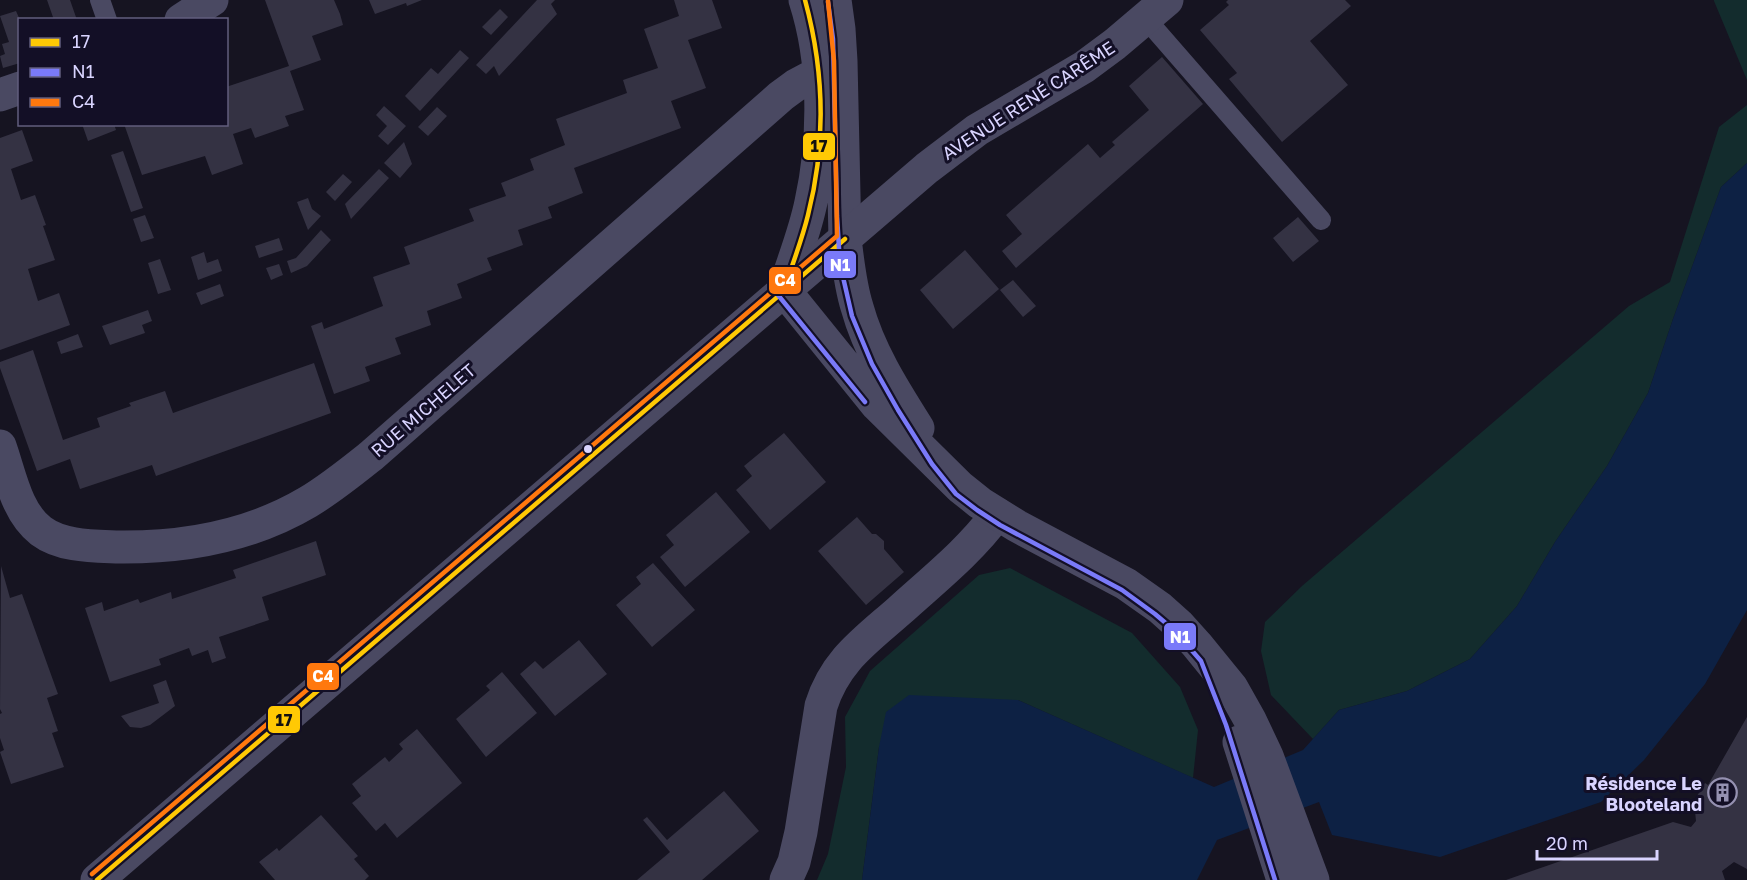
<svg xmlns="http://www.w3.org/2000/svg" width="1747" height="880" viewBox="0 0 1747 880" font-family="'Golos Text',sans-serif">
<rect width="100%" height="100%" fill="#161421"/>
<!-- green -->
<path fill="#132c2d" d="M1714 0H1747V80L1714 1Z
M1747 105V163L1721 187 1673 319 1648 393 1607 466 1555 542 1517 606 1470 659 1407 691 1339 710 1313 739 1271 695 1261 651 1265 622 1302 586 1629 306 1670 282 1719 127Z
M1010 568 1132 633 1180 687 1198 730 1193 778 1018 700 879 747 862 880H817L828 854 846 767 845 717 870 671 979 575Z"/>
<!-- water -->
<path fill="#0d2144" d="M1747 163V610L1705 684 1644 760 1601 802 1440 857 1332 835 1319 802 1217 840 1197 880H862L879 747 886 712 909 695 1018 700 1214 787 1303 750 1339 710 1407 691 1470 659 1517 606 1555 542 1607 466 1648 393 1673 319 1721 187Z"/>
<!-- building -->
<path fill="#343243" d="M47 0H70L77 20H54Z
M265 0H334L340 14 343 25 312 36 321 60 290 71 304 110 285 116 289 126 255 138 251 128 233 134 243 164 212 175 205 156 142 175 124 124H226V87L289 66Z
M369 0H422L407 6 406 3 375 14Z
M537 0H555L551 4 557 14 499 76 494 66 486 74 476 65Z
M674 0H712L722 28 688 40 706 88 671 101 681 128 574 168 583 193 548 207 552 218 518 230 523 245 487 258 492 270 457 284 462 298 427 311 431 325 395 338 401 354 365 367 370 381 334 394 311 326 322 322 324 329 383 306 373 277 410 264 404 247 474 221 469 209 506 196 501 183 534 170 530 159 565 145 556 119 627 93 623 80 658 68 644 29 679 16Z
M1228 0H1345L1351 6 1310 41 1348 85 1282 142 1229 79 1237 73 1200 30 1229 5 1226 2Z
M500 9 508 17 491 35 482 27Z
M16 11 20 20V63L3 68 0 56 5 54 2 44 9 42 0 16Z
M460 50 469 58 420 111 405 96 431 68 438 74Z
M1162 57 1203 104 1016 268 1002 251 1022 234 1006 215 1088 144 1100 158 1115 145 1112 142 1149 110 1129 86Z
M384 106 406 126 388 145 378 136 387 126 376 115Z
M437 107 447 116 428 136 418 127Z
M82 124H114L116 130 88 141Z
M22 130 33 161 11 169 21 200 35 195 46 225 43 226 55 260 28 269 38 301 59 293 70 325 0 350V138Z
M404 142 412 164 400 178 384 163Z
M123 151 143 208 131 212 111 155Z
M379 169 389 178 351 219 345 204Z
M343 174 352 182 335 201 326 192Z
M308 198 312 209 321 216 308 230 297 202Z
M145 215 154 238 141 242 133 219Z
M1298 217 1319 241 1293 262 1273 238Z
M321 230 331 240 307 266 291 273 287 261 296 258Z
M279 238 283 250 259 258 255 246Z
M965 250 999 289 953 329 920 290Z
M204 252 207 263 218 259 222 271 198 280 191 257Z
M160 259 171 290 158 294 148 263Z
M279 264 283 275 271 280 266 268Z
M1013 280 1036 306 1023 317 1000 290Z
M220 284 224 296 201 305 196 293Z
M148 310 152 321 142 325 145 333 110 345 102 326Z
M78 334 83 347 61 354 57 342Z
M33 350 63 440 100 427 97 418 131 406 129 403 165 391 173 413 314 363 331 413 156 476 152 465 80 489 70 459 37 471 0 368V362Z
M784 433 826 482 770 530 736 490 752 476 744 466Z
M716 492 750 532 685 587 660 557 674 545 666 535Z
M857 517 872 534H876L884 541V549L904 572 866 605 818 551Z
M316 541 326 575 262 597 269 620 219 637 226 658 212 663 208 650 192 656 189 648 159 659 161 665 110 682 85 608 102 602 104 611 138 599 140 603 171 592 172 599 236 578 233 570Z
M653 563 695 610 652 647 616 605 641 584 636 577Z
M1 566 10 598 22 594 58 694 47 698 58 731 52 733 64 767 11 784 0 752 4 750 0 738V714L2 713 0 709Z
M579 640 607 674 555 716 520 674 535 661 543 669Z
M502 672 537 713 486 757 456 719 490 690 486 686Z
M166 680 175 706 150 725 141 728 130 727 121 716 159 703 153 685Z
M1747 717V869L1734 862 1722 871 1725 880H1506L1673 822 1691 827 1696 821 1694 801 1705 783 1708 785Z
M417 729 462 783 397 838 385 823 376 831 352 803 361 796 352 784 385 757 389 762 403 749 399 744Z
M724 791 759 831 702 880H637L670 852 643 820 647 817 667 840Z
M321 815 358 856 354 859 369 876 365 880H275L259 862 277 848 279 851Z"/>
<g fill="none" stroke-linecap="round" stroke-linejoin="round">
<!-- service -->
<path stroke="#4a4962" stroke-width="20" d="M100 0 107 20
M1146 19 1321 220"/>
<!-- minor -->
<path stroke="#4a4962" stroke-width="33" d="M835 0 839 29 841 61 845 239
M181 20 212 0
M0 95 20 88
M784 290C793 261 805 232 811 202 825 138 825 62 805 0
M0 446C10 474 16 512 41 531 61 546 91 546 116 547 183 548 249 537 308 502 330 489 351 472 371 456L781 96 796 85 841 61
M786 880 794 862 801 832 821 706C835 661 865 641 899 611 933 580 970 551 997 514"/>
<!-- tertiary -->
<path stroke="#4a4962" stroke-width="33" d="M845 239C848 262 850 285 857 307 869 351 894 390 918 428
M784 290 877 405 960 487 980 503 1017 526 1126 584 1160 608 1179 625 1197 645 1232 688 1250 720 1267 756 1313 880
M1239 742 1283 880
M97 880 927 168 977 130 1084 67 1115 44 1167 0"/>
<defs>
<path id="bus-1" d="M784 290C792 265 802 240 808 215 826 144 824 70 805 0
M97 880 845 239"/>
<path id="bus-2" d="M828 2 833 39 837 216 840 264 852 316 872 364 898 410 932 464 956 494 977 510 1000 525 1122 590 1155 614 1174 630 1201 661 1226 725 1275 880
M778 295 865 402"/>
<path id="bus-3" d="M92 874 837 236 834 61 828 1"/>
</defs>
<!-- bus-1 casing -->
<use href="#bus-1" stroke="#130f26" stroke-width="9"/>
<!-- bus-2 casing -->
<use href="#bus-2" stroke="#130f26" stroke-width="9"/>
<!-- bus-3 casing -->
<use href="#bus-3" stroke="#130f26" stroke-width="9"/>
<!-- bus-1 -->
<use href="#bus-1" stroke="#ffc904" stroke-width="4.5"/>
<!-- bus-2 -->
<use href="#bus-2" stroke="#7a7af9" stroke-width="4.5"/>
<!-- bus-3 -->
<use href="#bus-3" stroke="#ff780e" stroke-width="4.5"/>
</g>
<!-- icons -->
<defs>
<symbol id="building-ring" viewBox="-11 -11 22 22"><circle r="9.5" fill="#130f26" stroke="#9591b1" stroke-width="1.5"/><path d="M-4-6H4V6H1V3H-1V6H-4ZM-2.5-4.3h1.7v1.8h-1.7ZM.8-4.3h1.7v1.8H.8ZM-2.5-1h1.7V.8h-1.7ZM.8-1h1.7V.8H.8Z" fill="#9591b1"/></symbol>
</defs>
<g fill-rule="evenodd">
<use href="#building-ring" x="1706" y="776" width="33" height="33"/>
</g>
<!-- markers -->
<circle fill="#d9d4ff" stroke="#130f26" stroke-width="2" cx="588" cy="449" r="5"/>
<g text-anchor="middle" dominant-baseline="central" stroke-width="6" stroke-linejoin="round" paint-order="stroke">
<!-- street labels -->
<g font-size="18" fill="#d9d4ff" stroke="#130f26">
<text transform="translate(1028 100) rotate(-33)">AVENUE RENÉ CARÊME</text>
<text transform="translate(423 410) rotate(-41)">RUE MICHELET</text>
</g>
<!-- poi labels -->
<g font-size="18" font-weight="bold" fill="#d9d4ff" stroke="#130f26" text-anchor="end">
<text x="1702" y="783">Résidence Le<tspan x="1702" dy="21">Blooteland</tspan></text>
</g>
</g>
<g stroke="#130f26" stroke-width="2">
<rect x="802" y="132" width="34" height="29" rx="6" fill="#ffc904"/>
<rect x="823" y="250" width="34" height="29" rx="6" fill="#7a7af9"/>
<rect x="768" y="266" width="34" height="29" rx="6" fill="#ff780e"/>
<rect x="1163" y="622" width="34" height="29" rx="6" fill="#7a7af9"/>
<rect x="306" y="662" width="34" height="29" rx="6" fill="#ff780e"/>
<rect x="267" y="705" width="34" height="29" rx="6" fill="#ffc904"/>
</g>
<g font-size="16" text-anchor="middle" font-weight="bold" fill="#fff">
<text x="840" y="271">N1</text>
<text x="785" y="286">C4</text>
<text x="1180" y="643">N1</text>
<text x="323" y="682">C4</text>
</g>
<g font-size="16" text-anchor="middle" font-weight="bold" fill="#111">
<text x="819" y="152">17</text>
<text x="284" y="726">17</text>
</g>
<!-- legend -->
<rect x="18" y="18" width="210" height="108" fill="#130f26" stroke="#625e7d" stroke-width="1.5"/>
<rect x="30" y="38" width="30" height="9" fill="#ffc904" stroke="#625e7d" stroke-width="1.5"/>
<text x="72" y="48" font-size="18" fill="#d9d4ff">17</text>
<rect x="30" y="68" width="30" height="9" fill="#7a7af9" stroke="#625e7d" stroke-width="1.5"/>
<text x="72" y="78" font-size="18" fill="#d9d4ff">N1</text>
<rect x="30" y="98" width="30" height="9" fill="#ff780e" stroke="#625e7d" stroke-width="1.5"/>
<text x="72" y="108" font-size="18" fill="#d9d4ff">C4</text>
<!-- scale -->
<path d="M1537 850v9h120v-9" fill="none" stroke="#d9d4ff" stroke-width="3"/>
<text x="1546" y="850" font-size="18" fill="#d9d4ff" stroke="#130f26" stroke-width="4.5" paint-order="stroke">20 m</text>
</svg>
